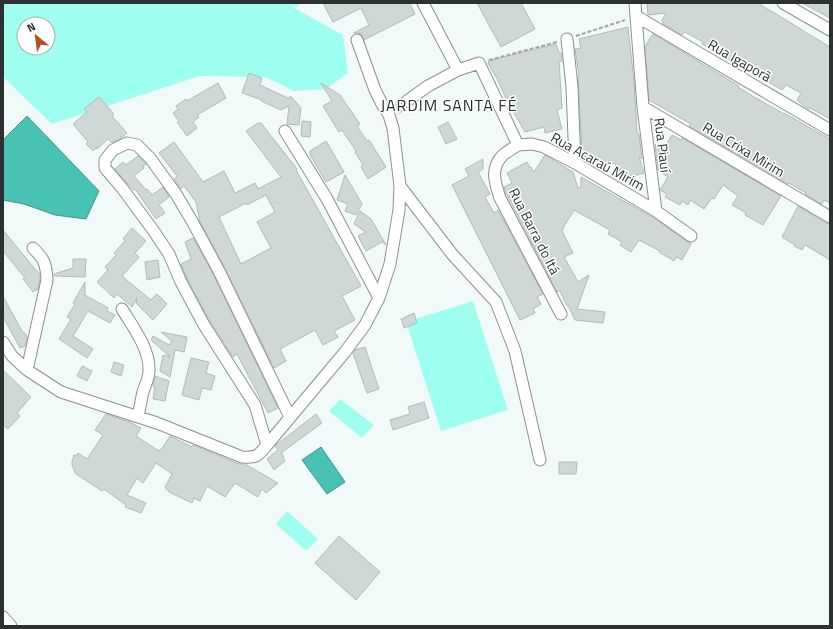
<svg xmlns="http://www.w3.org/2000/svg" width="833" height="629" viewBox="0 0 833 629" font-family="'Titillium Web',sans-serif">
<rect width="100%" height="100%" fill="#f1faf8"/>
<!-- green -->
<path fill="#9efeef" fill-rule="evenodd" d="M3 3H302L294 8 343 35 348 73 326 89 294 91 265 77 200 76 52 124 3 77ZM24 24H48V48H24Z
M473 301 508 410 441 431 406 322Z
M340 399 374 425 362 438 329 411Z
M287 511 318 539 306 551 276 524Z"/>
<!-- water -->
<path fill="#48c2b2" stroke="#40968b" d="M27 116 99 191 86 219 55 215 24 204 3 200V140Z
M321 447 345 482 327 494 302 460Z"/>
<!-- building -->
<path fill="#cfd8d6" stroke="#b2bbb9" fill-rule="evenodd" d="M323 3H410L415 14 364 40 361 34 358 33H354L369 25 361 8 333 22Z
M477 3H521L535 29 501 47Z
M647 3H758L830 47V119L810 108 809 109 799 102V101L797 100 801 93 786 85 782 90 702 44 703 42 685 32 682 35 663 24 662 20 666 13 648 15Z
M802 3H830V18L817 11Z
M628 27 634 82V81L637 133 639 134 642 159 639 157 644 173 620 180 615 163 598 167 596 157 584 159 582 152 581 135 578 75H579L575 49 581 48 579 39Z
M653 34 739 86 738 87 754 97 784 114V113L830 139V203L824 200 822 204 805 194 806 193 789 183 788 184 689 126 691 124 649 100 645 48 647 43Z
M556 44 559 53H561L562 61 559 62 562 108 557 110 562 129 545 133 544 127 525 132 507 101 496 76H495L488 63H489L488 61Z
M249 73 262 78 260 85 290 99V96L296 102 301 108 299 125 287 124 289 106 281 110 261 101 262 100 242 93Z
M218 83 226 98 197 115 199 117 193 122 197 128 187 136 177 122 179 121 173 113 178 109 176 106 186 99 187 101Z
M321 83 340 95 360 124 357 126 367 141 369 140 386 167 368 179 361 167 363 165 355 152 356 151 342 130 339 132 323 106 332 101Z
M99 97 114 114 112 116 127 133 121 138 112 143 108 139 97 149V147L93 151 86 144 88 142 73 124 87 112 84 109Z
M302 121 311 122 310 137 301 136Z
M448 122 457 139 446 144 438 127Z
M258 123H261L297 169 296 170 361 286 342 296 355 320 334 331 338 337 323 345 315 330 280 349 286 361 274 368 225 268 200 222 196 202 184 186 181 189 174 179 177 176 159 153 174 142 203 182 224 171 235 193 255 183 258 189 281 177 246 131ZM266 195 275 212 257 222 271 248 241 264 219 217 246 203 247 205Z
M672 135 681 140 682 138 781 196 763 225 745 215 746 213 732 205 738 196 723 185 714 199 712 198 704 209 690 200 688 205 682 201 680 205 665 197 667 194 660 190 668 177 658 170 655 144 663 150Z
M326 141 344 172 326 182 310 155V151Z
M545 155 573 172 578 188 581 187V177L652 217 691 244 682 260 676 257 674 261 659 252 660 251 639 240 631 252 620 245 622 242 608 234 610 230 574 210 563 228H564L562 231 573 253 564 257 578 282 589 275 577 309 605 312 603 323 575 320 568 305 567 306 560 291 557 292 505 191 504 187 512 183 507 173 527 162 530 168 531 167 534 172Z
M138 156 146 164 143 166 144 168 134 176 146 190 147 189 152 195 163 187 169 197 159 205 165 213 156 219 135 189 133 190 115 169 123 162 126 165Z
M483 159V169L478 172 490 194 485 197 494 213 498 210 543 294 537 297 541 304 533 309 535 313 520 320 452 185 469 176 465 169Z
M345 175 362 204 356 215 345 211 348 204 337 200Z
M798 206 826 223 830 224V260L805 245 802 250 794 246 795 245 782 237Z
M360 211 371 219 386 245 382 242 366 251 358 236 366 232 354 224Z
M132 228 146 241 135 253 139 257 122 276 151 300 157 294 167 304 153 320 136 303 137 298 132 307 117 294 114 298 97 282 108 270 105 267 116 255 114 253 125 241 123 239Z
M3 230 40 275V279L38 289 33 292 23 279 25 278 3 251Z
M193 238 213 274 278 408 268 413 237 354 233 357 210 321 187 279 181 264 191 259 185 242Z
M73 259H86L85 277 54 276V274L73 268Z
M158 260 160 277 147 280 145 262Z
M85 282V296V295L108 308 107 311 115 315 110 323 88 311 73 336 93 349 87 358 59 339 71 319 67 317 75 304 73 303Z
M3 296 23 333H25L27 337 25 346 20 348 3 317Z
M414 313 417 323 404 328 401 319 405 318V317Z
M161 332 187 337 184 352 175 350 170 377 160 371 163 355 170 357 151 340 153 336 169 345 172 341Z
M365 347 379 389 367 393 353 353 355 350Z
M191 358 209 362 206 373 215 376 211 390 202 388 199 400 182 395Z
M114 362 124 365 121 376 111 372Z
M82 366 92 371 87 381 77 376Z
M3 370 31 397 17 413 20 416 8 429 3 425Z
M155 376 169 381 165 401 153 399 155 387 153 386Z
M424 402 429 418 393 430 390 420 410 414 408 407Z
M106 414 130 422 141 428 136 436 159 451 160 450H161L170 436 192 447 193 445 239 464H245L278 483 266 493 262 489 258 497 235 483 225 497 207 486 200 501 194 498 192 503 169 492V491L166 489V488L165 487 172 474 156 463 143 483 137 478 127 495 146 503 141 513 125 507 126 505 104 489 102 491 76 474 72 465V462L74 455 76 456 78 453 87 459 103 435 95 430Z
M316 414 322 423 281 453 284 457 283 458 285 461 274 470 267 459 278 450 275 446Z
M559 462H577L576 474H559Z
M339 536 380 572 356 600 315 563Z"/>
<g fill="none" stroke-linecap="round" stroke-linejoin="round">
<!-- street-tunnel -->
<path stroke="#cad2d0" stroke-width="11" stroke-dasharray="11 5.5" stroke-linecap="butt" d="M396 110 407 101"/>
<defs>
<path id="street" d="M423 3 458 70 479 63 518 145
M635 3 643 107 656 211
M783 3 830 30
M636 16 830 130
M567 39 572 87 575 163
M407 101 428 86 458 70
M643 107 830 217
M285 131 327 199 379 298
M518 145 532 144 544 147 575 163 656 211 691 236
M518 145C513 148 506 152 502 156 490 169 495 183 500 198L561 314
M400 186 452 254 496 302 515 351 540 460
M122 309C133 327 150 349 149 371 149 378 145 385 143 392 141 400 140 408 138 416
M3 342 12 356 27 370 61 392 157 423 242 457C257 458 258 456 267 445L255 405 204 325 181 282 169 254 153 230 122 188 105 168V160L113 150 127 143 137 145 150 158 176 194 192 221 219 271 290 417
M27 370 47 280C46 264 45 260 33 248
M267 445 345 352 365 325 379 298 390 264 399 210 400 186 393 128 389 115 382 104 375 90 357 40
M3 617 11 626"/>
</defs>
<!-- street casing -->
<use href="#street" stroke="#899190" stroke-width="13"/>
<!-- path -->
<path stroke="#a0a6a5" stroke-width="2" stroke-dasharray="4 2" stroke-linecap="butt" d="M576 36 625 20
M489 60 557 42"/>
<!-- street -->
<use href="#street" stroke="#fff" stroke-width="11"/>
</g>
<g text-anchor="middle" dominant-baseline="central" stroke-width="3" stroke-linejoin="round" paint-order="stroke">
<!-- street labels -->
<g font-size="14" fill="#2e3131" stroke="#fff">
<text transform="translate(740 60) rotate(30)">Rua Igaporã</text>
<text transform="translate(663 145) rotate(83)">Rua Piauí</text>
<text transform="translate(744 149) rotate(31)">Rua Crixa Mirim</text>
<text transform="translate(598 161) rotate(29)">Rua Acaraú Mirim</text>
<text transform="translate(535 231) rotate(63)">Rua Barra do Itá</text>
</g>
<!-- quarter labels -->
<g font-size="16" letter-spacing="1" fill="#29302f" stroke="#fff">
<text x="449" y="105">JARDIM SANTA FÉ</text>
</g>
</g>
<!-- border -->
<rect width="833" height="629" fill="none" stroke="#2e3131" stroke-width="8"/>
<!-- north arrow -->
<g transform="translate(36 36) rotate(331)"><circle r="19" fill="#ffffff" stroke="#abadad"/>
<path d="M0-3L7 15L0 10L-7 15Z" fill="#b54f22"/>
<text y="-6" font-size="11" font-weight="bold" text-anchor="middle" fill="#2e3131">N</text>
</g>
</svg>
